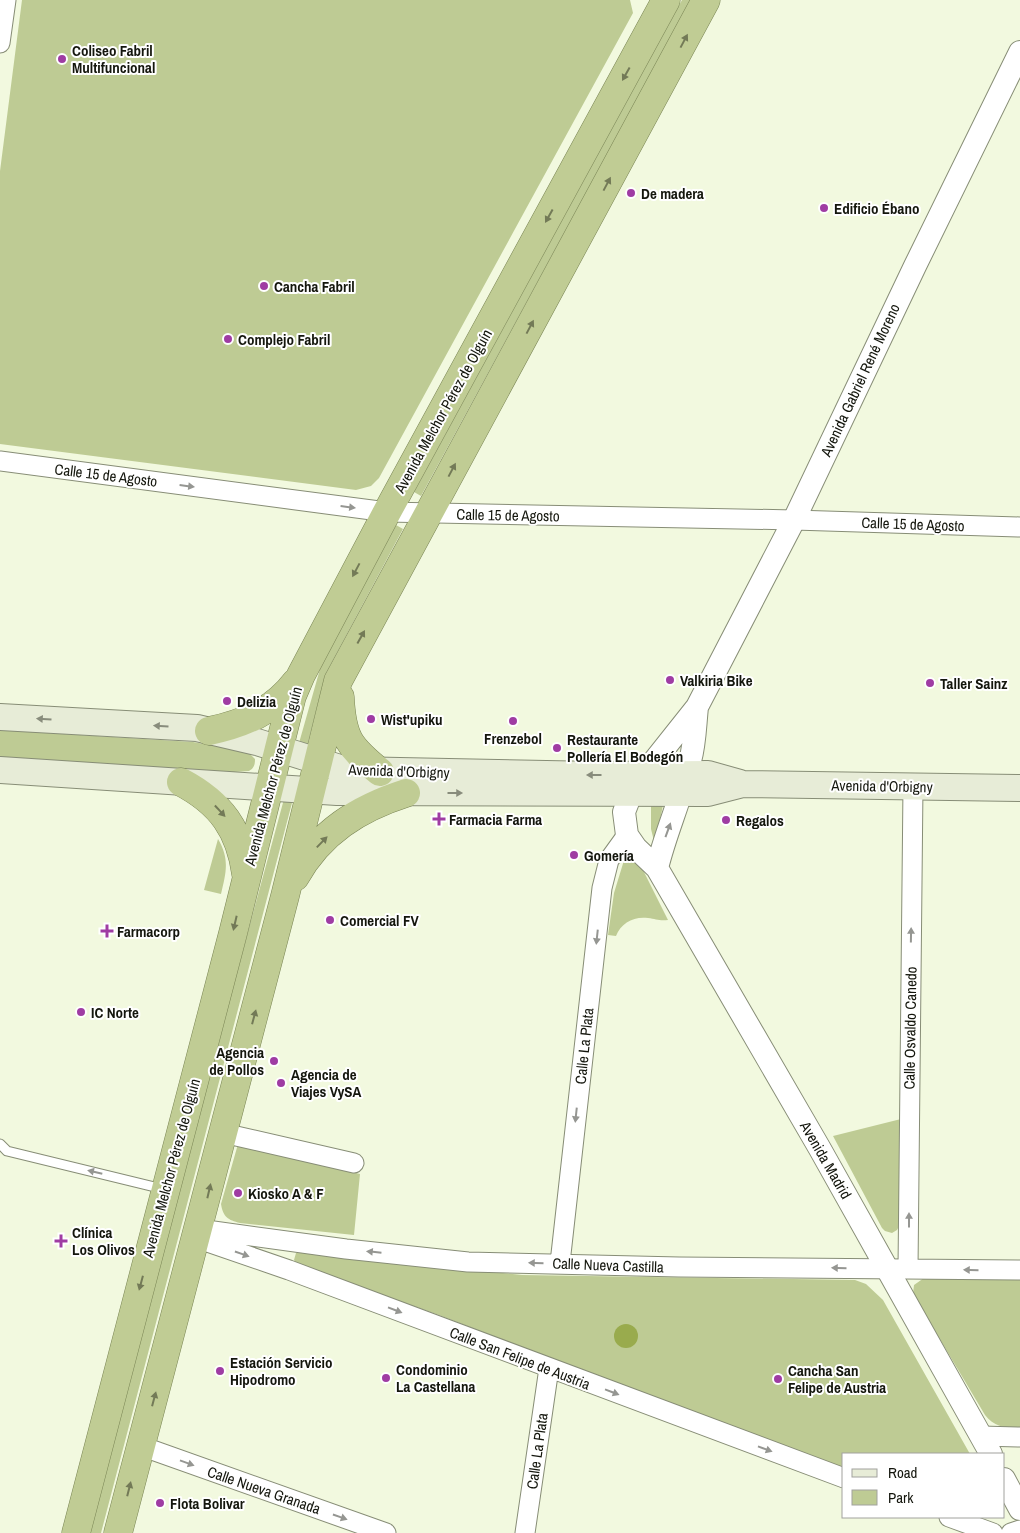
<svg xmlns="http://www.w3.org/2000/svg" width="1020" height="1533" viewBox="0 0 1020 1533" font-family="'Archivo Narrow',sans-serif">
<rect width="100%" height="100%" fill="#f2f9df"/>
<!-- green -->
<path fill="#becb94" d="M22 0H630L633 13 379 478 371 486 356 490 0 444V171Z
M682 0H691L421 496 414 492Z
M396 525 403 529 326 673 307 746 299 743 320 669Z
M0 730 193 742 248 752 255 759C255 765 254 768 249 771L219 773 0 760Z
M284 799H293L101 1533H89L173 1208Z
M651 805H663L655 845 651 829Z
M218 839C230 859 226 873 221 894L204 890Z
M629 853 637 858 668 920C659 921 656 919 648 918 634 916 621 923 616 936L608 935 614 893 625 857Z
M901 1119 900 1224 897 1230 892 1233 885 1231 882 1228 833 1136Z
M238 1144 360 1174 354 1235 240 1223C228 1220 223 1217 221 1204Z
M301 1252 522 1275 855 1280 866 1284 883 1300 970 1454H844V1468L657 1400 439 1315 297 1265 294 1260 296 1253Z
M924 1278H1020V1428C1005 1428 994 1427 985 1415L913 1294 914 1285Z"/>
<!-- water -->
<path fill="#99ab4d" d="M614 1336a12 12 0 1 1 24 0a12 12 0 1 1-24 0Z"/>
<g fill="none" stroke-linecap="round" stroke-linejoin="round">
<defs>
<path id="service" d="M0 1144 7 1151 163 1189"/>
<path id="minor" d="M0 43 6 0
M0 461 387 512 794 520 1020 527
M223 1133 354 1163
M199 1229 346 1249 468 1262 679 1267 1020 1270
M196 1238 289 1270 844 1478
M560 1263 602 888 609 860 627 835
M908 1269 913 786
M981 1436 1020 1437
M141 1446 386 1533
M949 1517 993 1533
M525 1533 549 1368
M1011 1533 1020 1530"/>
<path id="tertiary" d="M657 868C666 831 682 797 690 761 695 744 695 725 697 707
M991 1454 820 1149 657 868 636 848 627 835 624 812 631 794 643 775 697 707 794 520 915 266 1020 52
M1004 1479 1020 1509"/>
<path id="secondary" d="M0 717 197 728 257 742 343 769 351 770 597 775 708 774 740 783
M0 770 337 792 708 793 743 784 1020 788"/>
<path id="trunk" d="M340 697C342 738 349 747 380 772
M209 731C243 724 274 711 296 682
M181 782C221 803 240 830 246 874
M295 877C320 832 359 808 406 793
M76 1533 233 933 292 696 301 675 387 512 666 0
M118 1533 285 896 338 681 706 0"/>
</defs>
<!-- service casing -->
<use href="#service" stroke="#878d76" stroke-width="11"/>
<!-- minor casing -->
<use href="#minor" stroke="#878d76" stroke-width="21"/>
<!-- tertiary casing -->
<use href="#tertiary" stroke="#878d76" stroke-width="24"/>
<!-- secondary casing -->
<use href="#secondary" stroke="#878d76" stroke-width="28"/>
<!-- trunk casing -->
<use href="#trunk" stroke="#798454" stroke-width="29"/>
<!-- service -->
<use href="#service" stroke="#fff" stroke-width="9"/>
<!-- minor -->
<use href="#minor" stroke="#fff" stroke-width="19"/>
<!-- tertiary -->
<use href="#tertiary" stroke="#fff" stroke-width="22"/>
<!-- secondary -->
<use href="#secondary" stroke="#e7ecd7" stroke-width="26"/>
<!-- trunk -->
<use href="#trunk" stroke="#c0cc94" stroke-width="28"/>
</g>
<!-- one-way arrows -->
<defs><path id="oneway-solid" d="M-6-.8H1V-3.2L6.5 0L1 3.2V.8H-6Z" transform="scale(1.25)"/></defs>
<g fill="#737a57">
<use href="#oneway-solid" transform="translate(684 41) rotate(-62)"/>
<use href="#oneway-solid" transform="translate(626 74) rotate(119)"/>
<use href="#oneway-solid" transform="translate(607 184) rotate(-62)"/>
<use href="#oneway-solid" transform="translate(549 216) rotate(119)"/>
<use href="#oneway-solid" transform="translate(530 327) rotate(-62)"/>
<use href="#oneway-solid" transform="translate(452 470) rotate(-62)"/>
<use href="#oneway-solid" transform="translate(356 570) rotate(118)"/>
<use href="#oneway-solid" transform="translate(361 637) rotate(-61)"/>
<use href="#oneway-solid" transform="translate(220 811) rotate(47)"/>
<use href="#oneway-solid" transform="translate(322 842) rotate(-46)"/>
<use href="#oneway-solid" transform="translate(235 923) rotate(103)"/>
<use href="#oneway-solid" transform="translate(254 1017) rotate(-75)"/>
<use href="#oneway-solid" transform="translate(209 1191) rotate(-77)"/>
<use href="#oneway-solid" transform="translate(141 1283) rotate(105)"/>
<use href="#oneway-solid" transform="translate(154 1399) rotate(-75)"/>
<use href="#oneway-solid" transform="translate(129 1489) rotate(-76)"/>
</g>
<g fill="#959692">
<use href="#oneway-solid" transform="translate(187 486) rotate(7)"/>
<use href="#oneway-solid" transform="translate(348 507) rotate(7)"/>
<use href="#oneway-solid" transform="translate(668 830) rotate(-70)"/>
<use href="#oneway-solid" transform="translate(911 935) rotate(-89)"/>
<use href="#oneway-solid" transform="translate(597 937) rotate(96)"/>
<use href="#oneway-solid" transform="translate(576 1115) rotate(96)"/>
<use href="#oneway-solid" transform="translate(95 1172) rotate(-167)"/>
<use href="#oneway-solid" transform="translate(909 1220) rotate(-90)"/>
<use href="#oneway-solid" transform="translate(374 1252) rotate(-174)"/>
<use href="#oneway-solid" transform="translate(242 1254) rotate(19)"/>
<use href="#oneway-solid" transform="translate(536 1263) rotate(-179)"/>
<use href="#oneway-solid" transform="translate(839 1268) rotate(-179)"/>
<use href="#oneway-solid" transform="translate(971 1270) rotate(-179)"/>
<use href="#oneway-solid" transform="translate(395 1310) rotate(21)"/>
<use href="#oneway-solid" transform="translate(612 1392) rotate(21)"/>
<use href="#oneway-solid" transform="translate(765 1449) rotate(20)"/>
<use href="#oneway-solid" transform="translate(187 1463) rotate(20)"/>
<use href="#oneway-solid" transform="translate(340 1517) rotate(19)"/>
</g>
<g fill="#888c7c">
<use href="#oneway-solid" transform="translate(44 719) rotate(-176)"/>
<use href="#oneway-solid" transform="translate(161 726) rotate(-177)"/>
<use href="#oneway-solid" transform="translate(594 775) rotate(-180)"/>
<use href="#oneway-solid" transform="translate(455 793)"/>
</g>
<!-- markers -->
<g fill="#9f3ca3" stroke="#fff" stroke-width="2">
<circle cx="62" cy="59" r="5"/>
<circle cx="631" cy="193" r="5"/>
<circle cx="824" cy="208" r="5"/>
<circle cx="264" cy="286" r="5"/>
<circle cx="228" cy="339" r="5"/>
<circle cx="670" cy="680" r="5"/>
<circle cx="930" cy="683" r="5"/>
<circle cx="227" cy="701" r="5"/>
<circle cx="371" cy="719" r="5"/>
<circle cx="513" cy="721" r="5"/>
<circle cx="557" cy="748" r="5"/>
<path d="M436.5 811.5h5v5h5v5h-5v5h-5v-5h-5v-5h5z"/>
<circle cx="726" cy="820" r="5"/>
<circle cx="574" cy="855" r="5"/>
<circle cx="330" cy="920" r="5"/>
<path d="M104.5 923.5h5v5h5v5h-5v5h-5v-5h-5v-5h5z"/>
<circle cx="81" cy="1012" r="5"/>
<circle cx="274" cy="1061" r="5"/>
<circle cx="281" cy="1083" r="5"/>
<circle cx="238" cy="1193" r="5"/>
<path d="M58.5 1233.5h5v5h5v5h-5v5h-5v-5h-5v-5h5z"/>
<circle cx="220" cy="1371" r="5"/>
<circle cx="386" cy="1378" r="5"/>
<circle cx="778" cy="1379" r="5"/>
<circle cx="160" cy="1503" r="5"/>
</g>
<g text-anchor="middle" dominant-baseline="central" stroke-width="4" stroke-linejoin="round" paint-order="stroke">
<!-- poi labels -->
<g font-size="15" font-weight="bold" fill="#14160d" stroke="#fff" text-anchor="start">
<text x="72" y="50">Coliseo Fabril<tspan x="72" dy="17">Multifuncional</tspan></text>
<text x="641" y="193">De madera</text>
<text x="834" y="208">Edificio Ébano</text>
<text x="274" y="286">Cancha Fabril</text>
<text x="238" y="339">Complejo Fabril</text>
<text x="680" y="680">Valkiria Bike</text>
<text x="940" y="683">Taller Sainz</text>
<text x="237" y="701">Delizia</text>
<text x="381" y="719">Wist'upiku</text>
<text x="513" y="738" text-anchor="middle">Frenzebol</text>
<text x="567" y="739">Restaurante<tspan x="567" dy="17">Pollería El Bodegón</tspan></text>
<text x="449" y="819">Farmacia Farma</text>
<text x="736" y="820">Regalos</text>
<text x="584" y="855">Gomería</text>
<text x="340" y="920">Comercial FV</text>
<text x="117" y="931">Farmacorp</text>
<text x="91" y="1012">IC Norte</text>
<text x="264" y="1052" text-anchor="end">Agencia<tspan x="264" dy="17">de Pollos</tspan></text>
<text x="291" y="1074">Agencia de<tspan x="291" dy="17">Viajes VySA</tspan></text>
<text x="248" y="1193">Kiosko A &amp; F</text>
<text x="72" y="1232">Clínica<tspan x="72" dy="17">Los Olivos</tspan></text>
<text x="230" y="1362">Estación Servicio<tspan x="230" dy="17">Hipodromo</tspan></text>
<text x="396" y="1369">Condominio<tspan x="396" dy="17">La Castellana</tspan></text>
<text x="788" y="1370">Cancha San<tspan x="788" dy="17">Felipe de Austria</tspan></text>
<text x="170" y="1503">Flota Bolivar</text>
</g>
<!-- street labels -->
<g font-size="15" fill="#14160d" stroke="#fff">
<text transform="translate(860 380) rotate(-65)">Avenida Gabriel René Moreno</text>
<text transform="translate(443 411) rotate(-61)">Avenida Melchor Pérez de Olguín</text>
<text transform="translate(106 475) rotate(7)">Calle 15 de Agosto</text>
<text transform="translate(508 515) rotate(1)">Calle 15 de Agosto</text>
<text transform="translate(913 524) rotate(2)">Calle 15 de Agosto</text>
<text transform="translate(399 771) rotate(2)">Avenida d'Orbigny</text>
<text transform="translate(273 776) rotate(-75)">Avenida Melchor Pérez de Olguín</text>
<text transform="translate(882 786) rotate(1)">Avenida d'Orbigny</text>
<text transform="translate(910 1028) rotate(-89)">Calle Osvaldo Canedo</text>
<text transform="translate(584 1046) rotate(-84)">Calle La Plata</text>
<text transform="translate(826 1160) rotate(60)">Avenida Madrid</text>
<text transform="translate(171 1168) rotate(-75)">Avenida Melchor Pérez de Olguín</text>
<text transform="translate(608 1265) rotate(2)">Calle Nueva Castilla</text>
<text transform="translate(520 1358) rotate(21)">Calle San Felipe de Austria</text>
<text transform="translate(537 1451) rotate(-82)">Calle La Plata</text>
<text transform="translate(264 1490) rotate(19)">Calle Nueva Granada</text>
</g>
</g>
<!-- legend -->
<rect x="842" y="1453" width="162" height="65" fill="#ffffff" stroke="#a1a29e"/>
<rect x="852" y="1469" width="25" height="8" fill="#e7ecd7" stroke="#a1a29e"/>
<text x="888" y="1478" font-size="15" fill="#14160d">Road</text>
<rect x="852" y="1490" width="25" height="15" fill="#becb94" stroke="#a1a29e"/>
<text x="888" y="1503" font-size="15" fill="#14160d">Park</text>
</svg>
